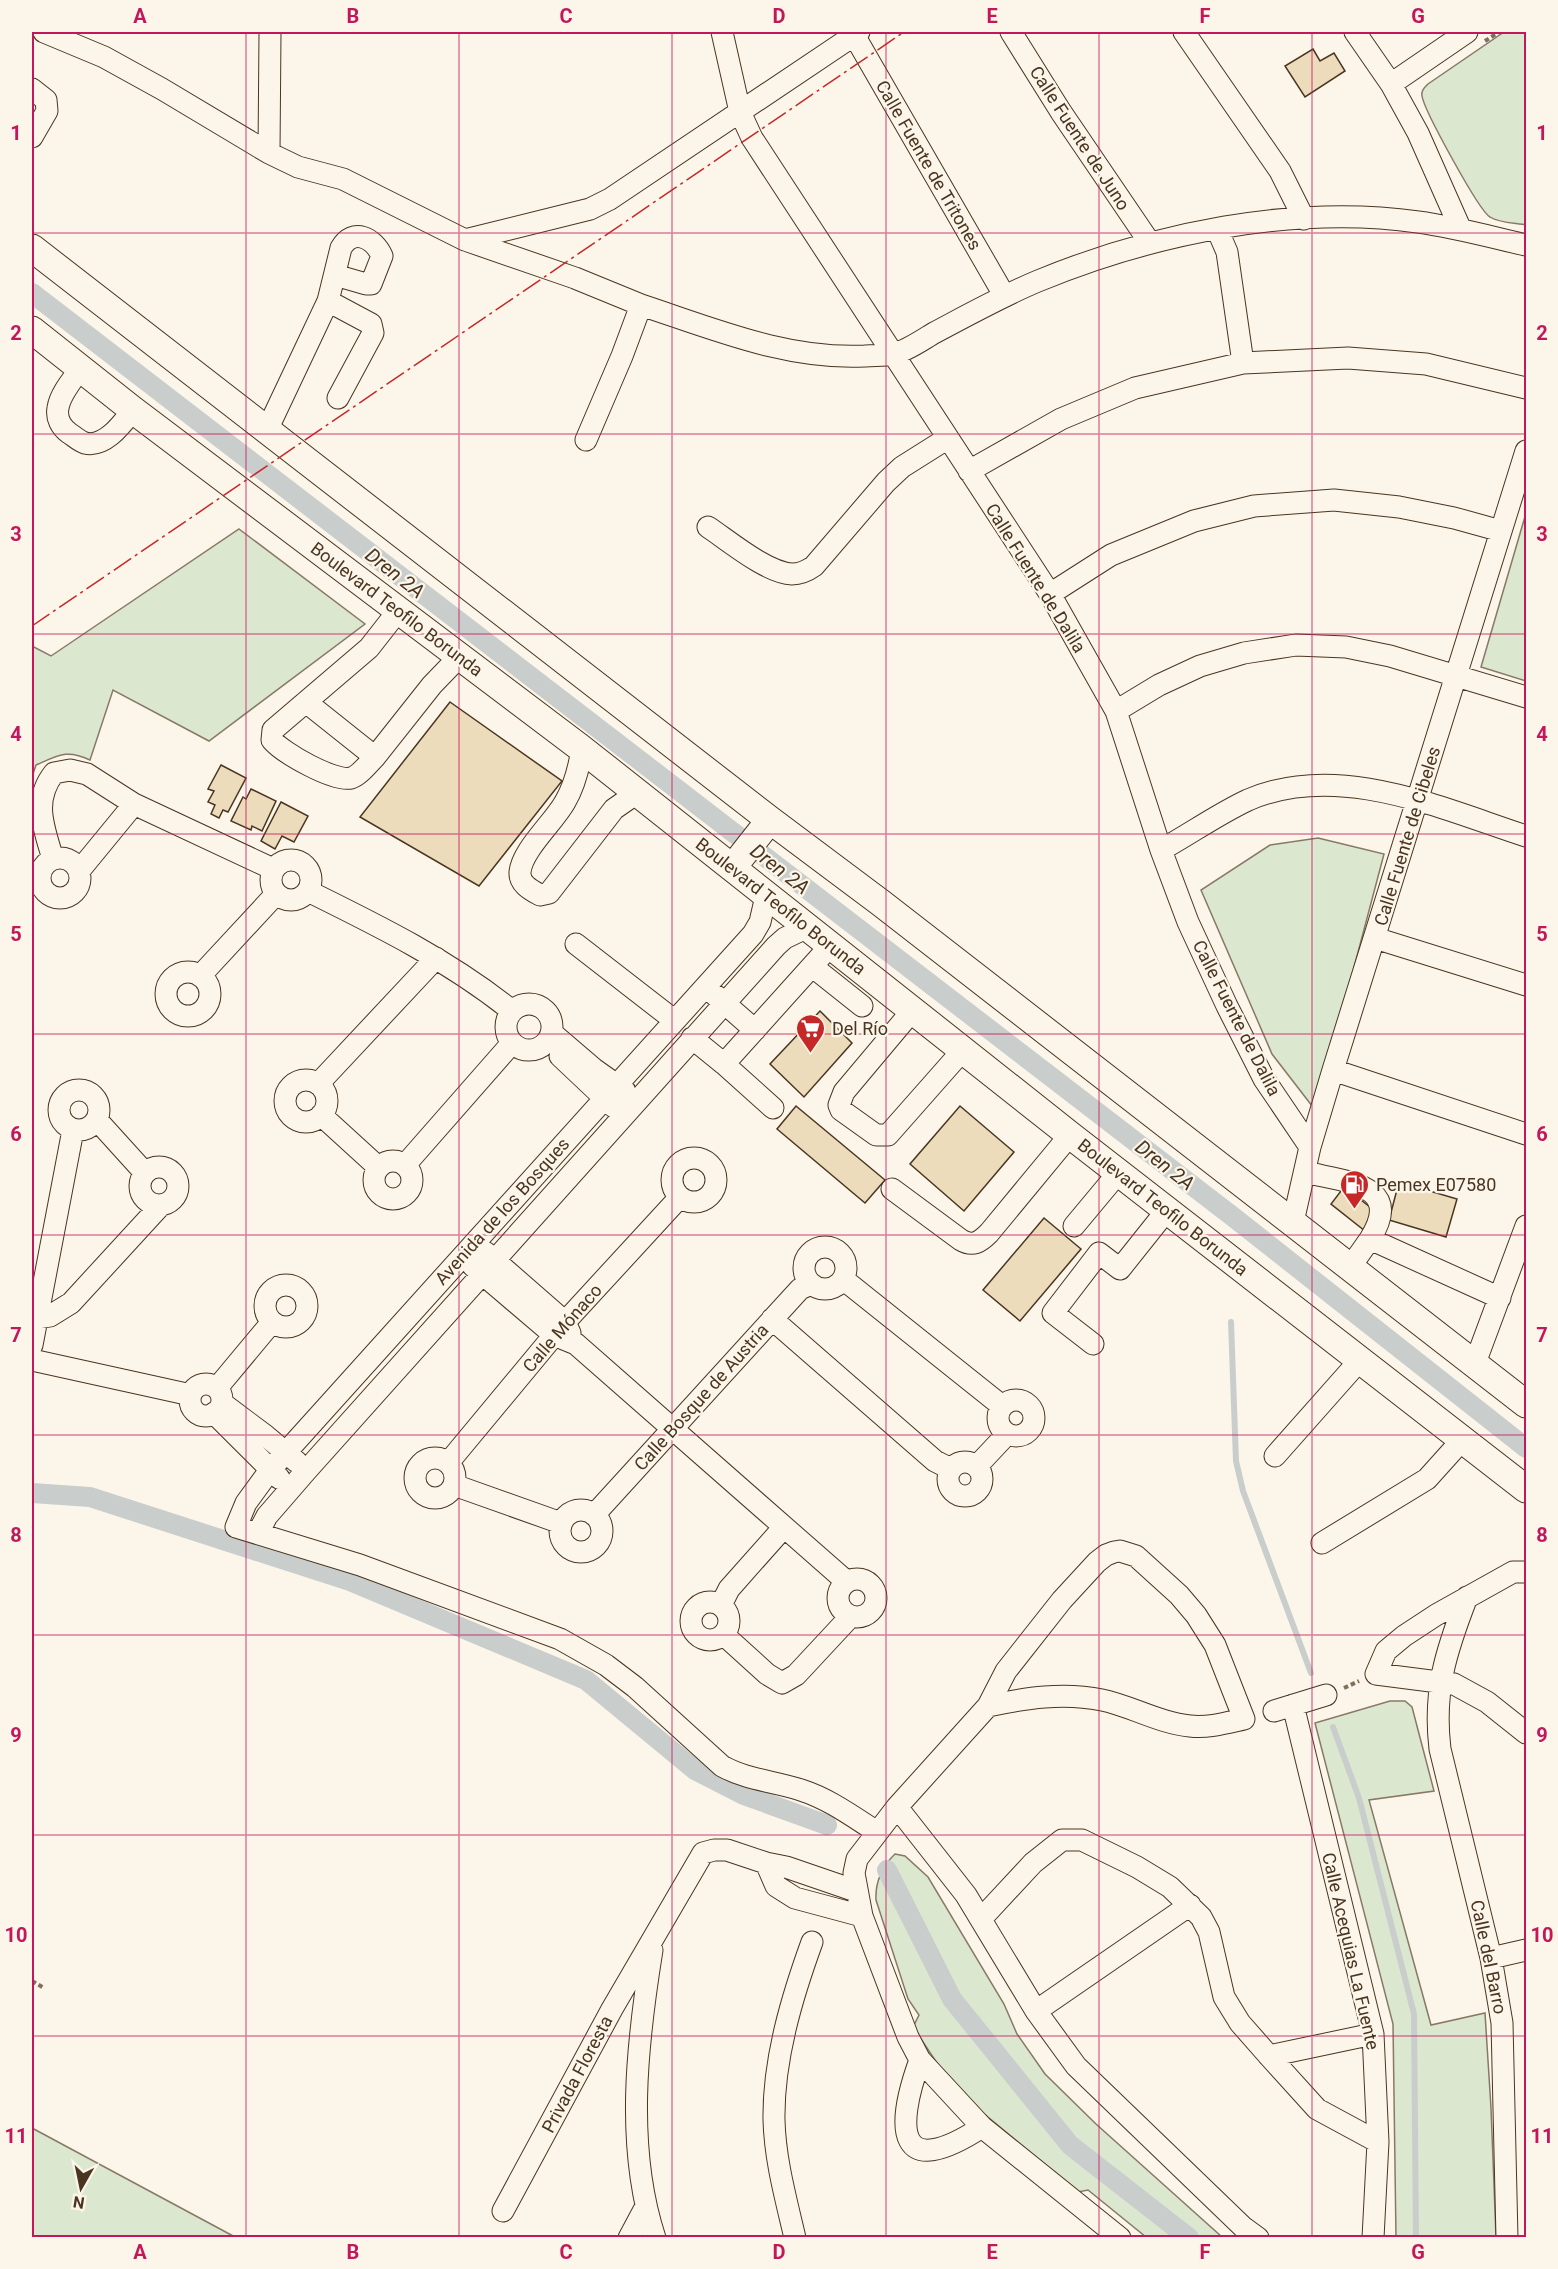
<svg xmlns="http://www.w3.org/2000/svg" width="1558" height="2269" viewBox="0 0 1558 2269" font-family="Roboto,sans-serif">
<rect width="100%" height="100%" fill="#fbf6e9"/>
<!-- green -->
<path fill="#dce7d0" stroke="#887966" stroke-width="1.5" d="M1504 32H1526V225C1516 223 1499 223 1490 217 1479 211 1424 110 1422 96 1421 90 1425 87 1428 84Z
M1526 513V681L1481 667Z
M239 529 365 624 209 741 113 690 90 760C67 749 59 755 36 765L32 777V646L51 656Z
M1318 838 1384 854 1316 1111 1272 1054 1201 890 1270 845Z
M1390 1701H1405L1412 1707 1434 1791 1369 1800 1431 2025 1485 2013 1491 2108 1496 2237H1396L1393 2024 1315 1723Z
M895 1854 905 1856 928 1877 1004 2004 1017 2034 1045 2074 1096 2124 1222 2237H1146L1088 2190 1078 2192 977 2108 941 2069 913 2027 919 2015 908 1999 876 1900C875 1883 882 1866 895 1854Z
M32 2128 235 2237H32Z"/>
<g fill="none" stroke-linecap="round" stroke-linejoin="round">
<!-- stream -->
<path stroke="#c9cecd" stroke-width="6" d="M1231 1322 1236 1461 1243 1491 1311 1673
M1333 1727 1359 1798 1414 2014 1416 2238"/>
<!-- canal -->
<path stroke="#c9cecd" stroke-width="20" d="M32 293 1232 1216 1526 1448
M32 1493 90 1497 350 1581 586 1680 695 1770 744 1795 827 1825
M887 1870 952 1999 1070 2145 1189 2238"/>
</g>
<!-- building -->
<path fill="#ecdcbc" stroke="#4a3520" stroke-width="1.5" d="M1313 49 1320 61 1334 53 1345 71 1305 97 1285 66Z
M450 702 562 781 479 886 360 817Z
M221 765 246 778 228 812 223 810 219 818 211 814 215 805 208 802 214 791 208 789Z
M251 789 276 801 262 831 252 826 251 830 231 821 243 797 246 799Z
M281 802 308 816 294 842 282 836 275 849 261 841Z
M820 1011 852 1043 804 1097 770 1064Z
M796 1106 885 1180 865 1203 777 1129Z
M960 1106 1014 1152 964 1211 910 1164Z
M1399 1182 1457 1199 1446 1237 1389 1220Z
M1344 1187 1379 1214 1365 1231 1331 1204Z
M1044 1218 1081 1249 1020 1321 983 1290Z"/>
<g fill="none" stroke-linecap="round" stroke-linejoin="round">
<defs>
<path id="minor" d="M44 32 104 57 162 89 269 153 298 167 343 179 465 240 590 209 610 199 859 32
M722 32 740 112 752 138 1050 594 1116 711 1161 850 1188 922 1227 1006 1264 1079 1310 1147
M1011 32 1061 112 1150 243
M1184 32 1280 171 1304 219
M1355 32 1391 84 1418 133 1461 230
M854 35 1004 295
M1391 84 1467 32
M32 89 46 100 47 111 32 137
M269 153 270 32
M1217 229 1227 252 1243 363
M465 240 575 278 641 305
M328 301 371 324 373 333 338 398
M81 368C73 379 60 394 58 408 56 418 61 427 69 433 74 436 79 441 85 443 105 448 122 424 133 410
M267 430 328 301 341 248C353 227 374 238 382 256L371 284H366L335 275
M586 440 622 356 641 305C714 329 787 360 865 356 874 355 884 356 893 354 907 351 922 340 934 333 968 315 1002 296 1038 281 1152 234 1294 204 1418 222 1455 227 1491 237 1526 245
M969 471 1061 419 1135 388 1243 363 1348 358 1426 364 1526 388
M708 527C729 541 767 573 792 574 801 574 807 571 814 566L886 482 902 467 948 438
M1050 594 1111 555 1194 521 1254 506 1334 500 1399 507 1454 518 1501 531
M306 702 375 757C369 763 359 776 351 778 334 782 283 753 272 740L273 730 369 648 398 611
M1116 711 1159 685 1200 666 1244 653 1296 645 1346 647 1390 656 1526 697
M582 749C579 768 575 785 565 802 554 822 522 850 520 872 519 884 531 890 540 895L549 893 614 809 637 793
M375 757 432 685 460 656
M1161 850C1190 834 1218 814 1248 800 1338 761 1440 808 1526 836
M40 878a20 20 0 1 1 40 0a20 20 0 1 1-40 0Z
M53 859C44 828 32 801 54 773L70 770 87 774 134 804 273 869
M271 880a20 20 0 1 1 40 0a20 20 0 1 1-40 0Z
M79 871 134 804
M308 891C379 926 450 961 512 1011
M766 896 760 922 753 934 270 1470 246 1503 236 1527 360 1565 560 1639 606 1665 635 1687 722 1766C747 1780 774 1781 801 1790 829 1799 852 1816 877 1832
M1375 938 1526 985
M576 944 674 1020
M813 967 862 1006
M166 994a22 22 0 1 1 44 0a22 22 0 1 1-44 0Z
M200 976 276 894
M715 995 755 1030
M506 1027a23 23 0 1 1 46 0a23 23 0 1 1-46 0Z
M912 1011 844 1092 839 1105 841 1110 876 1135H888L963 1050
M552 1033 594 1069 625 1091
M692 1038 724 1064
M560 1056 614 1107
M1333 1070 1526 1134
M285 1101a21 21 0 1 1 42 0a21 21 0 1 1-42 0Z
M318 1084 436 958
M59 1110a20 20 0 1 1 40 0a20 20 0 1 1-40 0Z
M773 1108 724 1064 831 945
M321 1115 378 1167
M97 1120 145 1173
M672 1180a22 22 0 1 1 44 0a22 22 0 1 1-44 0Z
M374 1180a19 19 0 1 1 38 0a19 19 0 1 1-38 0Z
M405 1165 512 1043
M140 1186a19 19 0 1 1 38 0a19 19 0 1 1-38 0Z
M1305 1172C1344 1182 1405 1183 1370 1239
M892 1189 961 1240C973 1247 980 1242 989 1233L1070 1135
M1293 1222 1310 1147 1333 1070 1526 451
M1074 1226 1119 1172
M804 1268a21 21 0 1 1 42 0a21 21 0 1 1-42 0Z
M485 1252 565 1322 570 1333
M473 1266 554 1335 576 1344 847 1582
M1351 1266 1370 1239 1500 1298
M843 1279 1002 1406
M265 1306a21 21 0 1 1 42 0a21 21 0 1 1-42 0Z
M37 1318 50 1316 71 1303 161 1205
M772 1319 935 1461 951 1469
M1093 1344 1053 1313 1099 1253 1120 1269 1167 1210
M32 1345 73 1130
M32 1360 191 1395
M1475 1363 1526 1226
M190 1400a16 16 0 1 1 32 0a16 16 0 1 1-32 0Z
M217 1388 272 1322
M998 1418a18 18 0 1 1 36 0a18 18 0 1 1-36 0Z
M222 1403 266 1436 297 1462
M214 1413 279 1478
M1275 1456 1360 1360
M415 1478a20 20 0 1 1 40 0a20 20 0 1 1-40 0Z
M948 1479a17 17 0 1 1 34 0a17 17 0 1 1-34 0Z
M448 1463 565 1322 680 1197
M977 1466 1007 1434
M454 1485 561 1523
M560 1531a21 21 0 1 1 42 0a21 21 0 1 1-42 0Z
M594 1515 800 1289 811 1284
M258 1533 267 1516 306 1471 776 946 785 938 808 927
M1322 1543 1427 1479 1463 1439
M1526 1572H1513L1436 1615 1404 1636 1386 1651 1376 1674 1454 1684 1487 1702 1526 1733
M838 1598a19 19 0 1 1 38 0a19 19 0 1 1-38 0Z
M1467 1597C1446 1651 1433 1691 1440 1749L1491 1958 1502 2023 1507 2238
M691 1621a19 19 0 1 1 38 0a19 19 0 1 1-38 0Z
M721 1605 729 1589 784 1527
M724 1635 767 1674 782 1683 796 1675 850 1617
M1293 1705 1373 2034 1378 2142 1373 2238
M988 1706C1026 1698 1063 1692 1102 1700 1131 1706 1159 1723 1190 1726 1208 1728 1226 1723 1244 1719L1215 1645 1196 1615 1179 1595 1136 1556 1120 1551 1114 1552 1106 1555 1097 1562 1062 1600 1006 1671 988 1706 897 1807 857 1859 854 1873 862 1916 908 2037 920 2060 982 2127 1120 2238
M1274 1711 1326 1695
M897 1807 966 1895 1036 2011 1076 2066 1243 2227 1258 2238
M766 1863 776 1886 795 1898 862 1916
M981 1919 1033 1863 1062 1840H1082L1137 1867 1170 1887 1201 1917 1209 1932 1224 1997 1240 2023 1269 2056 1317 2109 1378 2142
M652 1950C637 2043 625 2147 655 2238
M1491 1958 1526 1950
M1036 2011 1190 1905
M1269 2056 1373 2034
M920 2060C894 2131 898 2182 982 2127
M503 2211 612 2009 703 1853 714 1850H727L766 1863 786 1867 856 1891
M629 2238 645 2208
M795 2238C786 2199 775 2160 774 2120 773 2060 792 1997 812 1942"/>
<path id="major" d="M32 248 770 820 881 903 1526 1404
M32 330 133 410 582 749 1070 1135 1526 1489
M733 867 770 820"/>
</defs>
<!-- minor casing -->
<use href="#minor" stroke="#4a3520" stroke-width="23"/>
<!-- major casing -->
<use href="#major" stroke="#4a3520" stroke-width="29"/>
<!-- path -->
<path stroke="#7f6f5c" stroke-width="4" stroke-dasharray="4.5 3" stroke-linecap="butt" d="M1485 41 1499 32
M1344 1688 1359 1681
M32 1981 44 1988"/>
<!-- minor -->
<use href="#minor" stroke="#fbf6e9" stroke-width="21"/>
<!-- major -->
<use href="#major" stroke="#fbf6e9" stroke-width="27"/>
<!-- power -->
<path stroke="#c62828" stroke-width="1.5" stroke-dasharray="21 4.5 3 4.5" stroke-linecap="butt" d="M32 626 904 32"/>
</g>
<!-- grid -->
<path fill="none" stroke="#c2185b" stroke-width="1.5" stroke-opacity="0.55" d="M246 32V2238M459 32V2238M672 32V2238M886 32V2238M1099 32V2238M1312 32V2238M32 233H1526M32 434H1526M32 634H1526M32 834H1526M32 1034H1526M32 1235H1526M32 1435H1526M32 1635H1526M32 1835H1526M32 2036H1526"/>
<!-- icons -->
<defs>
<symbol id="supermarket-pin" viewBox="-11 -11 22 30"><path d="M0 17L-7.5 6A9.5 9.5 0 1 1 7.5 6Z" fill="#c62828" stroke="#fbf6e9"/><path d="M-6-5.5h2.5l.6 2H6L4.5 2H-2.5L-4.4-4H-6ZM-1.5 3.2a1.3 1.3 0 1 0 .1 0ZM3 3.2a1.3 1.3 0 1 0 .1 0Z" fill="#fff"/></symbol>
<symbol id="fuel-pin" viewBox="-11 -11 22 30"><path d="M0 17L-7.5 6A9.5 9.5 0 1 1 7.5 6Z" fill="#c62828" stroke="#fbf6e9"/><path d="M-5.5-6h7V0h2V4h1.3V-2.5L3-4.5l.8-.8L6-3V5H2.5V1h-1V6h-7ZM-4.2-4.7v3.2H.2V-4.7Z" fill="#fff"/></symbol>
</defs>
<g fill-rule="evenodd">
<use href="#supermarket-pin" x="794" y="1012" width="33" height="45"/>
<use href="#fuel-pin" x="1338" y="1168" width="33" height="45"/>
</g>
<g text-anchor="middle" dominant-baseline="central" stroke-width="4.5" stroke-linejoin="round" paint-order="stroke">
<!-- street labels -->
<g font-size="18" fill="#4a3520" stroke="#fbf6e9">
<text transform="translate(1080 138) rotate(57)">Calle Fuente de Juno</text>
<text transform="translate(929 165) rotate(60)">Calle Fuente de Tritones</text>
<text transform="translate(1036 578) rotate(58)">Calle Fuente de Dalila</text>
<text transform="translate(397 609) rotate(37)">Boulevard Teofilo Borunda</text>
<text transform="translate(1407 836) rotate(-73)">Calle Fuente de Cibeles</text>
<text transform="translate(781 906) rotate(38)">Boulevard Teofilo Borunda</text>
<text transform="translate(1237 1018) rotate(63)">Calle Fuente de Dalila</text>
<text transform="translate(1163 1207) rotate(38)">Boulevard Teofilo Borunda</text>
<text transform="translate(502 1211) rotate(-48)">Avenida de los Bosques</text>
<text transform="translate(562 1328) rotate(-49)">Calle Mónaco</text>
<text transform="translate(701 1397) rotate(-48)">Calle Bosque de Austria</text>
<text transform="translate(1351 1951) rotate(77)">Calle Acequias La Fuente</text>
<text transform="translate(1489 1957) rotate(78)">Calle del Barro</text>
<text transform="translate(577 2074) rotate(-62)">Privada Floresta</text>
</g>
<!-- poi labels -->
<g font-size="18" fill="#4a3520" stroke="#fbf6e9" text-anchor="start">
<text x="832" y="1028">Del Río</text>
<text x="1376" y="1184">Pemex E07580</text>
</g>
<!-- water labels -->
<g font-size="20" font-style="italic" fill="#4a3520" stroke="#fbf6e9">
<text transform="translate(395 573) rotate(38)">Dren 2A</text>
<text transform="translate(780 869) rotate(38)">Dren 2A</text>
<text transform="translate(1165 1165) rotate(38)">Dren 2A</text>
</g>
</g>
<!-- border -->
<rect width="1558" height="2269" fill="none" stroke="#fbf6e9" stroke-width="66"/>
<!-- north arrow -->
<g transform="translate(81 2188) rotate(189)" stroke="#fbf6e9" stroke-width="4.5" paint-order="stroke">
<path d="M0-4.5L10 22L0 15L-10 22Z" fill="#4a3520"/>
<text y="-9" font-size="16" font-weight="bold" text-anchor="middle" fill="#4a3520">N</text>
</g>
<rect x="33" y="33" width="1492" height="2203" fill="none" stroke="#c2185b" stroke-width="2"/>
<g font-size="20" text-anchor="middle" font-weight="bold" fill="#c2185b">
<text x="140" y="23">A</text>
<text x="353" y="23">B</text>
<text x="566" y="23">C</text>
<text x="779" y="23">D</text>
<text x="992" y="23">E</text>
<text x="1205" y="23">F</text>
<text x="1418" y="23">G</text>
<text x="16" y="140">1</text>
<text x="1542" y="140">1</text>
<text x="16" y="340">2</text>
<text x="1542" y="340">2</text>
<text x="16" y="541">3</text>
<text x="1542" y="541">3</text>
<text x="16" y="741">4</text>
<text x="1542" y="741">4</text>
<text x="16" y="941">5</text>
<text x="1542" y="941">5</text>
<text x="16" y="1141">6</text>
<text x="1542" y="1141">6</text>
<text x="16" y="1342">7</text>
<text x="1542" y="1342">7</text>
<text x="16" y="1542">8</text>
<text x="1542" y="1542">8</text>
<text x="16" y="1742">9</text>
<text x="1542" y="1742">9</text>
<text x="16" y="1942">10</text>
<text x="1542" y="1942">10</text>
<text x="16" y="2143">11</text>
<text x="1542" y="2143">11</text>
<text x="140" y="2259">A</text>
<text x="353" y="2259">B</text>
<text x="566" y="2259">C</text>
<text x="779" y="2259">D</text>
<text x="992" y="2259">E</text>
<text x="1205" y="2259">F</text>
<text x="1418" y="2259">G</text>
</g>
</svg>
